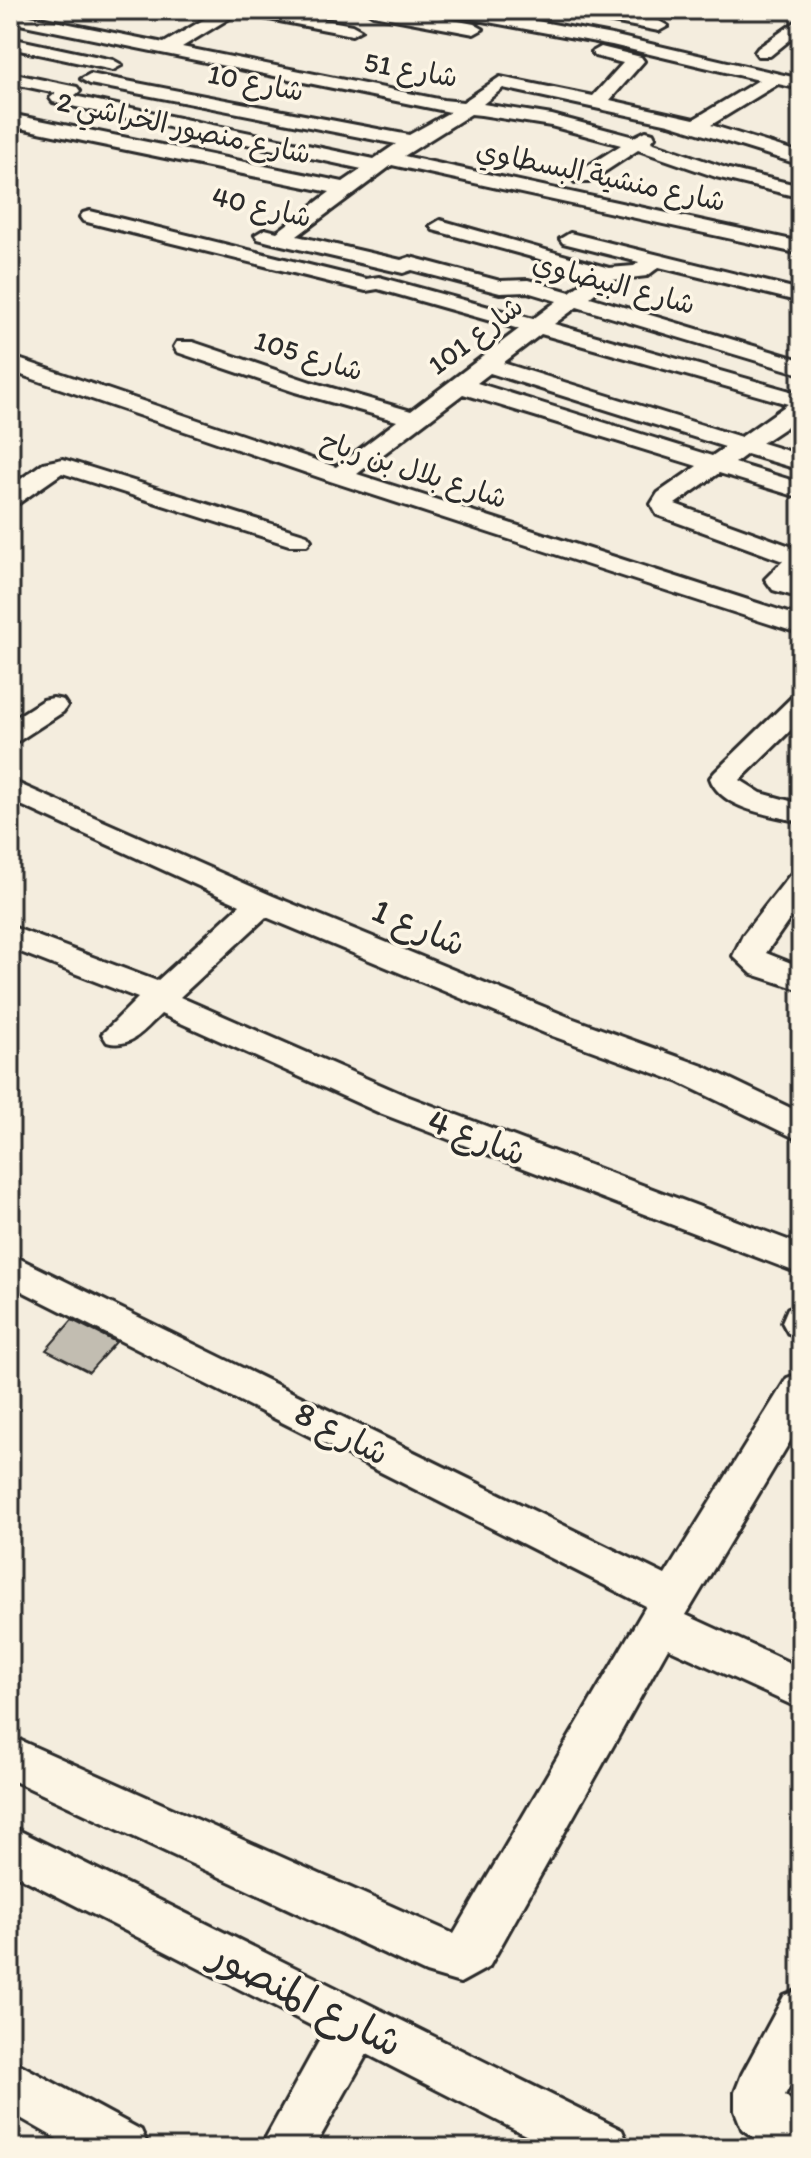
<svg xmlns="http://www.w3.org/2000/svg" width="811" height="2158" viewBox="0 0 811 2158" font-family="Itim,'Playpen Sans Arabic',sans-serif">
<rect width="100%" height="100%" fill="#f4edde"/>
<filter id="ink" filterUnits="userSpaceOnUse"><feTurbulence type="fractalNoise" baseFrequency=".0125" numOctaves="2"/><feDisplacementMap in="SourceGraphic" scale="16" xChannelSelector="R" yChannelSelector="G"/><feConvolveMatrix kernelMatrix="1 2 1 2 8 2 1 2 1" color-interpolation-filters="sRGB"/></filter>
<g filter="url(#ink)">
<!-- building -->
<path fill="#c2bdb1" stroke="#2b2b2b" stroke-width="2" d="M72 1320 116 1342 89 1372 46 1350Z"/>
<g fill="none" stroke-linecap="round" stroke-linejoin="round">
<defs>
<path id="minor" d="M220 10H272L352 25 361 30 352 35 238 13 182 47 443 100 463 102 500 77 593 96 623 63 595 56 592 52 601 47 641 57 644 61 610 100 694 119 759 80 612 45 451 15 443 10H478L612 35 801 79V89L778 84 711 125 801 153V165L669 124 503 88 483 104 552 115 634 137 646 131 653 133 655 137 651 142 729 169 801 186V196L798 197 716 177 638 150 589 182H575L572 178 575 174 621 145 551 126 481 115 471 114 404 156 801 242V254L392 165 297 236 401 260 410 257 500 281 528 280 570 292 594 274 433 230 430 226 440 220 609 268 634 266 639 262 563 243 560 239 570 233 801 290V302L659 267 647 276 612 280 590 297 801 360V374L577 307 554 324 801 394V417L762 443 801 455V470L747 454 735 463 801 483V498L719 473 675 504 801 550V572L793 579 801 582V598L773 590 765 579 783 561 657 515 651 504 658 493 697 466 463 394 357 474 801 617V634L330 481 10 371V356L336 467 397 421 295 392 177 352 174 347 177 342H193L311 382 411 411 519 329 378 289 366 291 83 221 80 217 83 213 90 211 366 279 379 277 533 319 557 301 527 292 500 293 412 270 403 273 273 243 258 239 255 235 265 229 277 232 330 192 10 126V114L343 182 362 169 53 102 50 98 56 93 10 83V73L77 87 80 91 74 96 374 159 396 144 90 84 81 79 90 74 409 135 450 112 10 22V12L164 43ZM541 334 788 404 741 437 503 363ZM490 373 725 447 712 456 477 383Z
M365 10H400L474 24 483 29 474 34 373 15Z
M591 10 659 21 668 26 659 31 597 19 588 14Z
M801 18V31L770 56H758L755 52 758 48Z
M10 38 113 60 122 65 113 70 10 48Z
M63 459 307 535 311 540 307 545H289L62 473 19 503 10 505V487L43 463Z
M801 696V720L740 780 761 793 801 804V822C772 815 721 810 710 778L715 772 791 698Z
M53 698 63 700 67 706 63 712 20 740 10 743V721L43 700Z
M10 780 273 896 571 1018 703 1066 801 1113V1141L679 1082 547 1034 266 917 180 997 404 1095 801 1245V1274L380 1113 161 1014C144 1030 131 1049 107 1042L102 1034 138 998 10 948V926L157 981 240 905 10 800Z
M801 872V903L766 953 801 967V990L752 974 733 956 743 935 790 875Z
M10 1254 665 1575 787 1378 801 1373V1423L686 1615 801 1668V1709L668 1648 489 1967 460 1983 426 1973 10 1779V1736L454 1934 646 1606 10 1285Z
M801 1304V1337L788 1333 782 1322 788 1308Z
M10 1826 622 2130 630 2148H551L367 2054 314 2148H260L324 2032 10 1872Z
M801 1989V2064L785 2095 801 2110V2148H768L742 2129 735 2111V2092L742 2074 784 1996Z
M10 2059 141 2130 149 2148H73L10 2112Z"/>
</defs>
<!-- minor casing -->
<use href="#minor" stroke="#2b2b2b" stroke-width="6"/>
<!-- minor -->
<use href="#minor" fill="#fcf5e5" fill-rule="evenodd"/>
</g>
</g>
<g text-anchor="middle" dominant-baseline="central" stroke-width="7" stroke-linejoin="round" paint-order="stroke">
<!-- far-street labels -->
<g font-size="28" fill="#2b2b2b" stroke="#fcf5e5">
<text transform="translate(411 69) rotate(10)">شارع 51</text>
<text transform="translate(256 82) rotate(11)">شارع 10</text>
<text transform="translate(184 127) rotate(12)">شارع منصور الخراشي 2</text>
<text transform="translate(601 175) rotate(12)">شارع منشية البسطاوي</text>
<text transform="translate(262 206) rotate(13)">شارع 40</text>
<text transform="translate(614 283) rotate(15)">شارع البيضاوي</text>
<text transform="translate(475 335) rotate(-37)">شارع 101</text>
<text transform="translate(309 355) rotate(17)">شارع 105</text>
<text transform="translate(414 469) rotate(18)">شارع بلال بن رباح</text>
</g>
<!-- street labels -->
<g font-size="34" fill="#2b2b2b" stroke="#fcf5e5">
<text transform="translate(419 927) rotate(23)">شارع 1</text>
<text transform="translate(477 1137) rotate(21)">شارع 4</text>
<text transform="translate(342 1433) rotate(27)">شارع 8</text>
</g>
<!-- near-street labels -->
<g font-size="40" fill="#2b2b2b" stroke="#fcf5e5">
<text transform="translate(307 1998) rotate(27)">شارع المنصور</text>
</g>
</g>
<!-- margin -->
<rect width="811" height="2158" fill="none" stroke="#fcf5e5" stroke-width="40"/>
<rect x="20" y="20" width="771" height="2118" fill="none" stroke="#2b2b2b" stroke-width="3" filter="url(#ink)"/>
</svg>
